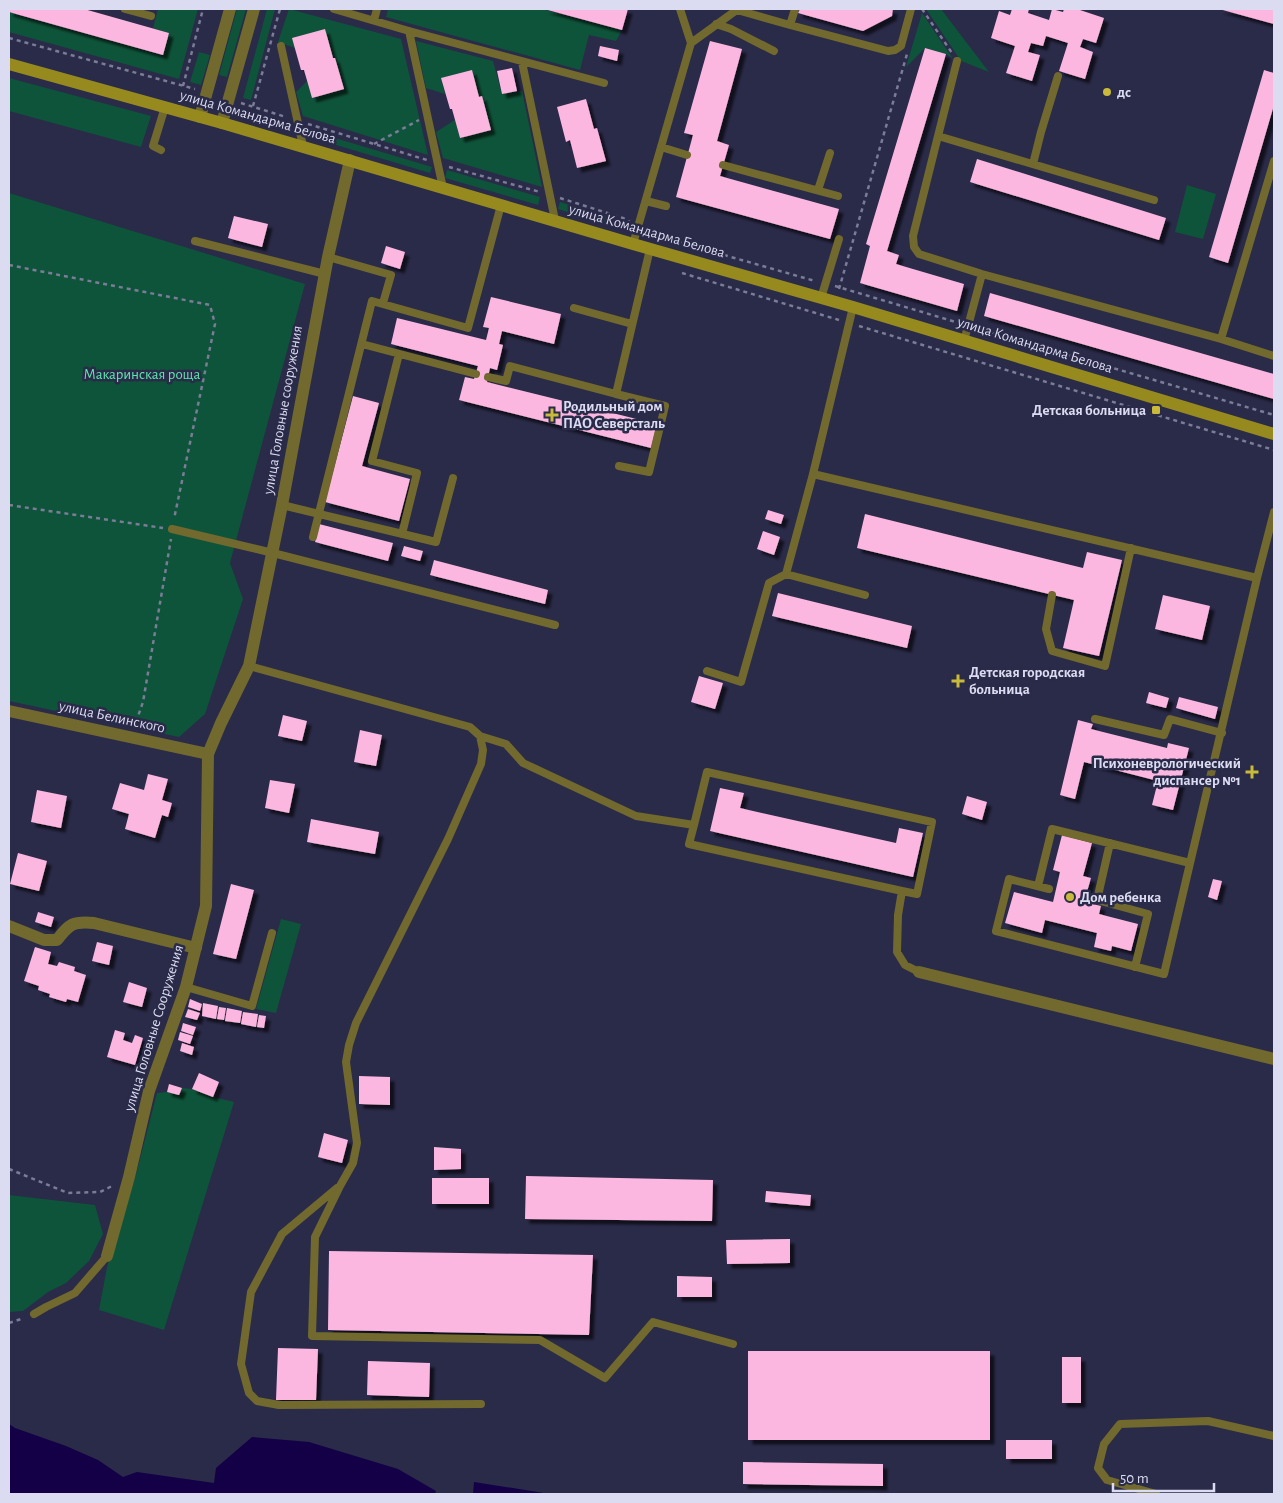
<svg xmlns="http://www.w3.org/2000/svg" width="1283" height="1503" viewBox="0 0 1283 1503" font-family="'Alegreya Sans',sans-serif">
<defs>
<filter id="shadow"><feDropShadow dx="4.5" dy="4.5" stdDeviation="1" flood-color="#0009"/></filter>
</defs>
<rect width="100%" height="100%" fill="#2a2a49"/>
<!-- green -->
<path fill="#0e543a" d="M158 9H198L179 79 9 32V12L163 55 169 33 153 28Z
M237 9H246L227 77 219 75Z
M267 9H275L251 100 243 98Z
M289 9 401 39 428 155 303 116 296 92 307 81 312 98 344 89 335 58 295 48 278 42Z
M388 9H542L622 30 616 41 589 35 580 70 386 17Z
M926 9H941L989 72 961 61Z
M922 13 953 59 946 54 925 48 906 67Z
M416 41 493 61 502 94 522 91 542 187 443 158 436 132 455 120 460 138 491 130 479 97 441 78 445 94 426 88Z
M199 52 210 55 201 85 190 82Z
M9 78 151 116 141 147 9 111Z
M252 112 293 125 290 131 251 119Z
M308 130 432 167 430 173 306 136Z
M447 170 540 197 538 205 445 178Z
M1187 185 1216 194 1203 239 1175 232Z
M9 193 305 284 230 563 243 599 205 714 179 737 9 701Z
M560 202 617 220 615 227 558 209Z
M281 919 301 924 276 1013 256 1009Z
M182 1088 192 1089 213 1097 234 1102 164 1330 99 1310 107 1267 135 1178 157 1093 167 1092 179 1095Z
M9 1195 95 1205 103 1234 89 1261 66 1283 48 1292 23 1311 9 1312Z"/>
<!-- water -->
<path fill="#130046" d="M9 1424 15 1428 66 1446 98 1460 123 1477 137 1472 214 1483 216 1468 252 1437 309 1442 398 1469 436 1491 435 1494H9Z
M474 1482 550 1494H473Z"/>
<!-- building -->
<path fill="#fbb7e0" filter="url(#shadow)" d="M9 9H84L169 33 163 55 9 12Z
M544 9H628L622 30Z
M800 9H893L892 16 863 31 798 13Z
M1012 9H1029L1028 13 1049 20 1052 9 1063 12 1064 9H1081L1080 10 1104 18 1096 43 1083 39 1080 47 1093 52 1085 79 1059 71 1068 43 1046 36 1043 46 1031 43 1028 52 1040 55 1032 81 1006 73 1015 46 991 38 999 11 1010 15Z
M1219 9H1274V24Z
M325 29 333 58H335L344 89 312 98 304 70H301L292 38Z
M710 41 742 49 717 141 729 145 720 176 839 209 830 239 676 197 693 135 684 133Z
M600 46 619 50 617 61 598 56Z
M925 48 946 54 887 251 899 255 896 264 964 284 957 311 860 283 870 246 866 244Z
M512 68 517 91 502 94 497 71Z
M472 70 479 97 482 96 491 130 460 138 452 109H450L441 78Z
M1264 70 1274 73V105L1228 263 1209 257Z
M586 99 594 129 597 128 606 161 577 168 570 140 566 142 557 107Z
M977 159 1166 218 1159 240 970 182Z
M234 216 268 224 262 247 228 238Z
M386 246 405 252 400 269 381 263Z
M990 293 1274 374V399L984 316Z
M491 297 561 314 554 344 502 331 499 344 503 345 497 370 490 368 487 382 657 424 651 448 459 400 465 377 474 379 478 366 391 344 397 318 486 340 489 328 483 327Z
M353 396 379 403 362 466 410 479 399 521 325 502Z
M768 510 784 515 781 524 765 519Z
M865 514 1083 568 1087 552 1122 560 1099 656 1063 648 1074 600 857 548Z
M319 524 393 543 388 561 315 542Z
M763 531 780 537 774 555 757 549Z
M404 546 423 551 420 561 401 556Z
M434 560 548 590 545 604 430 575Z
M778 593 912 626 907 648 772 616Z
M1163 595 1210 606 1202 640 1155 629Z
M699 676 723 683 715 709 691 702Z
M1149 692 1169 698 1166 708 1146 703Z
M1179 697 1218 707 1215 719 1176 708Z
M283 715 307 721 302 741 278 736Z
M1078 720 1093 724 1091 729 1167 748 1168 743 1189 748 1173 810 1152 805 1158 781 1084 762 1075 799 1060 795Z
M360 730 382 735 376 766 354 762Z
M148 774 168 779 162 800 172 803 168 817 162 815 155 838 125 829 129 814 112 809 120 783 144 790Z
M270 780 295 784 289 813 265 808Z
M720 788 744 793 740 808 896 843 899 828 923 833 913 877 710 831Z
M37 790 67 796 61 828 31 822Z
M967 796 987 802 982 820 962 814Z
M311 819 379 832 375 854 307 842Z
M1062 835 1092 843 1083 876 1091 878 1084 902 1101 906 1099 914 1138 924 1131 951 1112 946 1111 951 1094 947 1097 933 1045 920 1042 933 1005 923 1014 892 1053 902 1060 872 1053 870Z
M18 853 47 861 39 891 10 884Z
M1213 879 1222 881 1217 900 1208 897Z
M231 884 254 890 236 959 213 954Z
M38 912 54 917 51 927 35 922Z
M97 942 113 946 109 965 92 961Z
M35 947 51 952 48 964 57 966 59 962 75 967 74 971 86 975 78 1002 67 999 66 1002 49 997 50 994 38 990 39 986 24 981Z
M129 982 147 988 142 1007 123 1002Z
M190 999 202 1004 200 1011 188 1007Z
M203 1003 218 1006 216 1019 202 1016Z
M219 1007 226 1008 224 1020 217 1019Z
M227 1008 242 1011 240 1023 225 1021Z
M188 1009 200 1013 197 1020 185 1017Z
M243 1012 258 1014 256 1027 241 1024Z
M259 1015 266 1016 264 1028 257 1027Z
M183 1023 196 1027 193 1035 181 1031Z
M115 1030 125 1033 123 1040 132 1043 135 1035 143 1038 135 1065 107 1057Z
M180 1032 193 1036 190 1044 178 1040Z
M182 1043 194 1047 192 1055 180 1051Z
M199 1073 219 1082 213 1097 192 1089Z
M359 1076 390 1077V1105L359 1104Z
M169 1084 182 1088 179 1095 167 1092Z
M324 1133 348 1140 342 1163 318 1157Z
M434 1147 461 1149V1169L434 1170Z
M526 1176 713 1180 712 1221 525 1219Z
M432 1178H489V1204H432Z
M766 1191 811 1195 810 1206 765 1202Z
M790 1239V1263L727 1264 726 1240Z
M329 1251 593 1255 589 1335 328 1330Z
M677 1276 712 1277V1297H677Z
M278 1348 318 1349 316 1400H276Z
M748 1351H990V1440H748Z
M1062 1357H1081V1403H1062Z
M368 1361 430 1363 429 1397 367 1395Z
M1006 1440H1052V1459H1006Z
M743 1462 883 1464V1486L743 1484Z"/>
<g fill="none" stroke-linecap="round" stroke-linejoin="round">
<!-- path -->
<path stroke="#7b7c96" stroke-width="2.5" stroke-dasharray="4 4" stroke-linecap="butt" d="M922 9 952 53
M9 38 195 89
M183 86 203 9
M241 103 286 117
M253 106 280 9
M308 124 427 160
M374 144 419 120
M449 167 540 192
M560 198 623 218 630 222
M647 233 815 281
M9 265 210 305 215 324 174 519
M682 273 839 320
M835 286 959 323
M839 289 907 54
M859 326 1274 450
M976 328 1274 415
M9 505 163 528
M136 722 143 702 171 539
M9 1169 68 1193 100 1192 114 1185
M9 1323 24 1318"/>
<!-- service -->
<path stroke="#71692e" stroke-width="8" d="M125 9 151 16
M334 9 409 31 604 83
M737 10 790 25 795 9
M374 20 377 9
M716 24 731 29 774 51
M790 25 888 51 895 50 901 46 911 9
M409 31 443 188
M691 43 738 9
M281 46 303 146
M522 62 555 220
M938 136 957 61
M661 147 687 155
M161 150 153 146 165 107
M1033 164 1041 132 1058 76
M723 165 838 196
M818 190 830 153
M1154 200 938 136 913 236 914 247 919 254 982 274 1221 339 1274 161
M646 201 666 206
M195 241 325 274
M633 244 691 43 680 9
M328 257 391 275 383 303
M821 298 839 239
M574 308 632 324
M1221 339 1274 356
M964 341 982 274
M362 344 476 374
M399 354 372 461 417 473 402 534
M488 377 506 381 510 366 616 394
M619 466 649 472 665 406 616 394 650 249
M813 474 1257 578 1274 512
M282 505 436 542 453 478
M172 529 273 553 555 625
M313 537 372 301 468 328 501 205
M786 574 865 595
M1052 595 1046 629 1052 651 1105 666 1131 548
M249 666 470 727 480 736 483 750 481 764 448 839 356 1023 349 1045 346 1062 357 1143 353 1163 340 1186 315 1237 312 1336 540 1340 605 1378 653 1322 733 1344
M707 671 741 682 769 583 786 574 813 474 853 307
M1095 719 1164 735 1170 719 1222 733
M480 736 506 744 523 763 636 816 694 825 689 844 902 891 898 915 897 952 905 965 919 972
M694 825 707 772 932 822 917 894 902 891
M1110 843 1097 900 1148 914 1135 967
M1038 886 1052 829 1190 863
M1049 889 1009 879 996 931 1164 974 1257 578
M186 987 252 1006 272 933
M337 1188 282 1234 251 1292 241 1364 249 1393 257 1401 279 1405 481 1404
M34 1314 46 1307 75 1293 107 1256
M1156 1494 1107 1480 1098 1468 1104 1444 1120 1424 1208 1421 1274 1436"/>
<!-- minor -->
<path stroke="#71692e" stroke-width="12" d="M9 711 208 754
M9 926 44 940H57C69 924 73 921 94 923L196 948
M919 972 1274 1059
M107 1256 129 1177 149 1091 186 987 206 906 208 754 221 723 249 666 282 505 328 257 350 160"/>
<!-- tertiary -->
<path stroke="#71692e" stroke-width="12" d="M200 117 230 9
M222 123 254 9"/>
<!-- secondary -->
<path stroke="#968a1f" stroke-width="12" d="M9 64 222 123 633 244 853 307 1274 434"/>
</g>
<!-- markers -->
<g fill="#c9ba3a" stroke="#2a2a49" stroke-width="2">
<circle cx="1107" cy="92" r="5"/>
<rect x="1151" y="405" width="10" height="10" rx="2.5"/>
<path d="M549.5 407.5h5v5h5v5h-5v5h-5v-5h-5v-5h5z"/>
<path d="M955.5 673.5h5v5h5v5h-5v5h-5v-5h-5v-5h5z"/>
<path d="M1249.5 764.5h5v5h5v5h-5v5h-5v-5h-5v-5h5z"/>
<circle cx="1070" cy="897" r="5"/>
</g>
<g text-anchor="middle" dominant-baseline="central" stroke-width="5" stroke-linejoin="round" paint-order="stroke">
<!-- poi labels -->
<g font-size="15" font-weight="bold" fill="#dbdcf1" stroke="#2a2a49" text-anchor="start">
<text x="1117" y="92">дс</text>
<text x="563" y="406">Родильный дом<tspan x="563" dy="17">ПАО Северсталь</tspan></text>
<text x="1146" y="410" text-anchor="end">Детская больница</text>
<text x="969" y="672">Детская городская<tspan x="969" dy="17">больница</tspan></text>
<text x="1241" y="763" text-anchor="end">Психоневрологический<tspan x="1241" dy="17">диспансер №1</tspan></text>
<text x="1080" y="897">Дом ребенка</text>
</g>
<!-- street labels -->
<g font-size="15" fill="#dbdcf1" stroke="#2a2a49">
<text transform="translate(258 117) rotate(16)">улица Командарма Белова</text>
<text transform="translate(647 231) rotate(16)">улица Командарма Белова</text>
<text transform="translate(1035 345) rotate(17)">улица Командарма Белова</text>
<text transform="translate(283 410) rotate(-80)">улица Головные сооружения</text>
<text transform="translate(112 717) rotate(12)">улица Белинского</text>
<text transform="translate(154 1028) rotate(-73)">улица Головные Сооружения</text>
</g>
<!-- park labels -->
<g font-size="15" fill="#5be8ad" stroke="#2a2a49">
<text x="142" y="374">Макаринская роща</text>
</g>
</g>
<!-- border -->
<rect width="1283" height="1503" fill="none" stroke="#dbdcf1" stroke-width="20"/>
<!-- scale -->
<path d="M1113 1483v8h101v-8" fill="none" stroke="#dbdcf1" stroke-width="2.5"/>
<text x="1120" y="1483" font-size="15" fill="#dbdcf1" stroke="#2a2a49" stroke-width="4" paint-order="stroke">50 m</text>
</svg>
